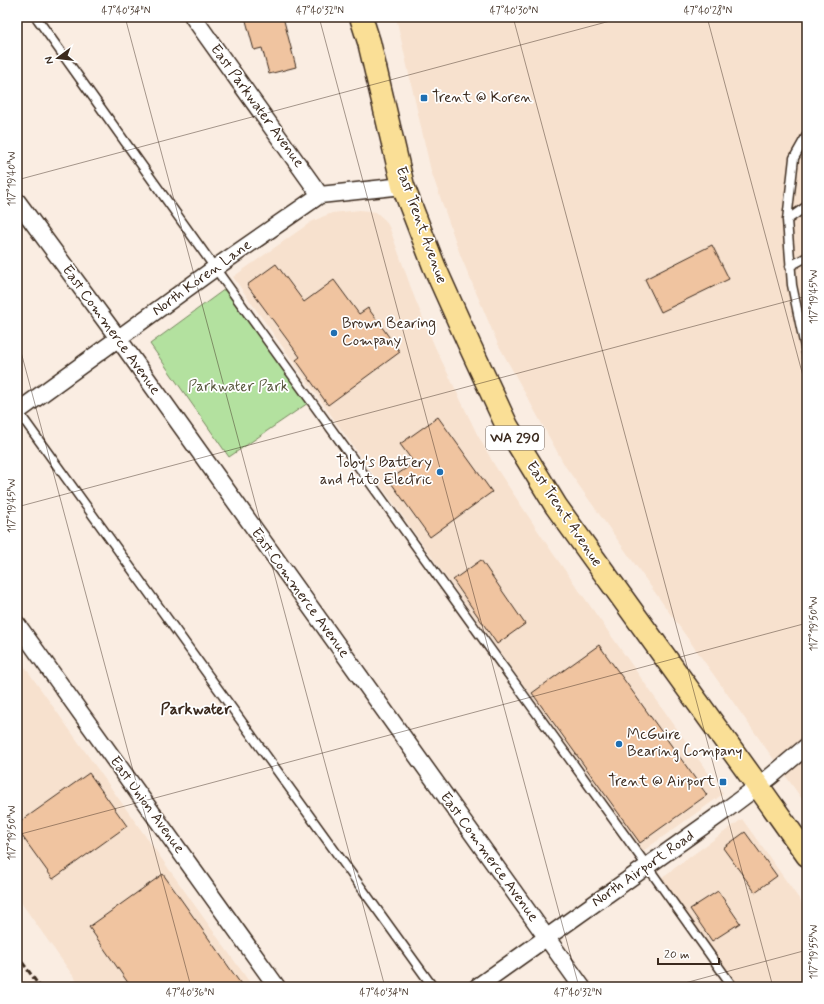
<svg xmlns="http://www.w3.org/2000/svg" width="824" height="1004" viewBox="0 0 824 1004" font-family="Mynerve,sans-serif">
<rect width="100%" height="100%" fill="#faede2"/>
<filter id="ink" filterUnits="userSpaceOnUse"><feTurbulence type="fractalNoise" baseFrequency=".025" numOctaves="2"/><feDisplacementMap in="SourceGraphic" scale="8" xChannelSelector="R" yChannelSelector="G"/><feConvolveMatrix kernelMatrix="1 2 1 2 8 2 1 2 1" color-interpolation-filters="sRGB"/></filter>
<g filter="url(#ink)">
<!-- built -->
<path fill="#f7e1ce" d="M396 17H807V806L565 466 498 344 461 257 431 171Z
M360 210 370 211 376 212 386 221 390 229 415 299 435 347 477 434 495 466 552 552 723 794 643 851 431 556 233 277 311 222 322 217 332 213Z
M17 656 253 987H81L17 897Z
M742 819 807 910V987H739L661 878Z"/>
<!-- green -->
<path fill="#b3e19f" stroke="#77865e" d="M225 289 308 403 229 457 150 344Z"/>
<!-- building -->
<path fill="#f0c4a0" stroke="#3b2a1e" d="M245 17H283L296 67 269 74 262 48 254 50Z
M712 245 729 279 661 312 645 279Z
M276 264 304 302 334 280 359 314 368 308 400 352 328 405 296 360 300 357 247 285Z
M438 417 492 492 430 537 389 480 414 463 400 444Z
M481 560 525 624 497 644 453 580Z
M599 645 707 795 640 843 532 693Z
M89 773 127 826 53 879 17 829V824Z
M745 832 777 876 755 892 723 848Z
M163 874 243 987H131L89 927Z
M718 891 740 923 712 941 690 909Z"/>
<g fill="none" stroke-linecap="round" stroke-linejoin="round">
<defs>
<path id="lane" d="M36 17 215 268 647 866 733 987
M807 135 794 158 787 220 792 285 807 357
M787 220 807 206
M790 266 807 257
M17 410 433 987"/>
<path id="street" d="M193 17 320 195
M17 201 118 338 582 987
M17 412 215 268 320 195 403 186
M17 624 277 987
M477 987 726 810 770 777 807 746"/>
<path id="primary" d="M361 17 369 42 403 186 434 266 469 344 507 426 556 506 758 786 807 855"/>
</defs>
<!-- lane casing -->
<use href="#lane" stroke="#3b2a1e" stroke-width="11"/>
<!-- street casing -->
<use href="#street" stroke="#3b2a1e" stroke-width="19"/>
<!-- primary casing -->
<use href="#primary" stroke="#3b2a1e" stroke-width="25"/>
<!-- lane -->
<use href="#lane" stroke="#fff" stroke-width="8"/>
<!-- street -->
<use href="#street" stroke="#fff" stroke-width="16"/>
<!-- primary -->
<use href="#primary" stroke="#fadf96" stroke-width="22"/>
<!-- rail -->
<path stroke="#3b2a1e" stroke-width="3" stroke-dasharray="6 3" stroke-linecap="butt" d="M17 955 40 987"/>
</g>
</g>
<!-- ticks -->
<path fill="none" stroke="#3b2a1e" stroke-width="1" stroke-opacity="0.45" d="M125 17 385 987M319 17 579 987M513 17 773 987M707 17 807 391M17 180 625 17M17 337 191 987M17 507 807 296M17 835 807 623M670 987 807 950"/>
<!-- markers -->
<g fill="#1f6fb2" stroke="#fff" stroke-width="1.5">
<rect x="420" y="94" width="8" height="8" rx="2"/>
<circle cx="334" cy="333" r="4"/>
<circle cx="440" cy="472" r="4"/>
<circle cx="619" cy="744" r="4"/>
<rect x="719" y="778" width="8" height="8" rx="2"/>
</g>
<g text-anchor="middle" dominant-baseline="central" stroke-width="3.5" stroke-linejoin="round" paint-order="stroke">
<!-- shield labels -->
<rect fill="#fff" stroke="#766a62" stroke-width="1" x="486" y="426" width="58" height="24" rx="3"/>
<g font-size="14" font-weight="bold" fill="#3b2a1e">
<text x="515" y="438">WA 290</text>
</g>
<!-- poi labels -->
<g font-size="15" fill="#3b2a1e" stroke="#fff" text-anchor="start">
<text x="432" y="98">Trent @ Koren</text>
<text x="342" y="324">Brown Bearing<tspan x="342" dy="17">Company</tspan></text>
<text x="432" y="463" text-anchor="end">Toby's Battery<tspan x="432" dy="17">and Auto Electric</tspan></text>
<text x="627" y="735">McGuire<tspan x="627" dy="17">Bearing Company</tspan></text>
<text x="715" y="782" text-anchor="end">Trent @ Airport</text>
</g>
<!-- street labels -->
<g font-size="15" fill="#3b2a1e" stroke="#fff">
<text transform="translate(257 106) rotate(54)">East Parkwater Avenue</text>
<text transform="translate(421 225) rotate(70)">East Trent Avenue</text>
<text transform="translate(202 278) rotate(-36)">North Koren Lane</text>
<text transform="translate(111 330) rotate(54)">East Commerce Avenue</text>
<text transform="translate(564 514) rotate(56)">East Trent Avenue</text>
<text transform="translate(300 593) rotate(54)">East Commerce Avenue</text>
<text transform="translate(147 805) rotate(54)">East Union Avenue</text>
<text transform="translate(489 857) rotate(54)">East Commerce Avenue</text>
<text transform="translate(643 869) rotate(-35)">North Airport Road</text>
</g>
<!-- park labels -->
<g font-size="15" fill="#59583e" stroke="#fff">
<text x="238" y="387">Parkwater Park</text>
</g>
<!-- neighbourhood labels -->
<g font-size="16" font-weight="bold" fill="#3b2a1e" stroke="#fff">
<text x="196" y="709">Parkwater</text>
</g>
</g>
<!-- margin -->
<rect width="824" height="1004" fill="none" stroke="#fff" stroke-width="44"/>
<!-- north arrow -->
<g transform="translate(58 58) rotate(255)" stroke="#ffffff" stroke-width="3" paint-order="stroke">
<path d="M0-3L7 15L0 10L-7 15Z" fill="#3b2a1e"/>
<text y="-6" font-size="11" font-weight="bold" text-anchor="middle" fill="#3b2a1e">N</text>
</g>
<!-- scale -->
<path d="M658 958v6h61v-6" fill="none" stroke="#3b2a1e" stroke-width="2"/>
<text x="664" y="958" font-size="12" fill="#3b2a1e" stroke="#ffffff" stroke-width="3" paint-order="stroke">20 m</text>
<rect x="22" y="22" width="780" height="960" fill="none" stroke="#3b2a1e" stroke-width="1.5"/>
<g font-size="10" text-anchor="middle" fill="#3b2a1e">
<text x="126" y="14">47°40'34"N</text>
<text x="320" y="14">47°40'32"N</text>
<text x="514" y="14">47°40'30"N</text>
<text x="708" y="14">47°40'28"N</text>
<text transform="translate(11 179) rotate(-90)" y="4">117°19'40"W</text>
<text transform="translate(813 297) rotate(-90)" y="4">117°19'45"W</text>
<text transform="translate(11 506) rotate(-90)" y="4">117°19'45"W</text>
<text transform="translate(813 624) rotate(-90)" y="4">117°19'50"W</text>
<text transform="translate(11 833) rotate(-90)" y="4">117°19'50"W</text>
<text transform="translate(813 952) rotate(-90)" y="4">117°19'55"W</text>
<text x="190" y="996">47°40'36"N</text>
<text x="384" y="996">47°40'34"N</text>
<text x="578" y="996">47°40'32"N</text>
</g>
</svg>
